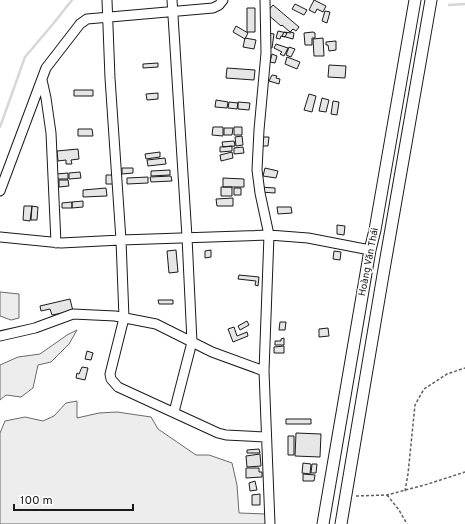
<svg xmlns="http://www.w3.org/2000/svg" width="465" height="524" viewBox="0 0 465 524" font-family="Overpass,sans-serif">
<rect width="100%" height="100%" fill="#fff"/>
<!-- built -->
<path fill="#ededed" stroke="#6a6a6a" d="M0 292 19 294V318L11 320 0 316Z
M77 330 69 344 51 362 38 365 33 388 21 397 6 395 0 400V365L18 357 40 354 67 335Z
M77 401V418L99 413 117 412 151 417 158 429 196 455H209L232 463 237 485 239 513 266 514 269 524H0V433L5 421 25 417 43 421 54 416 66 403Z"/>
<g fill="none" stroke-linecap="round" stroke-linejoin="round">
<!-- stream -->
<path stroke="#d7d7d7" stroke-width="2.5" d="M449 5 465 4
M0 127 25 57 53 24 72 0"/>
</g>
<!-- building -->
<path fill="#e6e6e6" stroke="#1a1a1a" d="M314 0 326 6 323 12 317 9 315 13 309 10Z
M295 4 307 10 304 15 292 9Z
M273 5 299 27 296 31 293 29 290 32 282 25 281 26 266 13Z
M247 8H255V32H247Z
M325 11 330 12 327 23 322 21Z
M236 26 248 33 245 39 233 32Z
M278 31 287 33 285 37 281 36 280 39 276 38Z
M284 32 291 33V32L294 33 293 39 282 36Z
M313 32 315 33V38H312V45H305L304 33Z
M268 33 274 34 272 48 265 47Z
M245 38 256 40 254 49 243 47Z
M323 38 324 56H314L313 39Z
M336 41V50L329 51 328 45H326V42Z
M276 44 288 48 284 56 280 54 282 52 274 48Z
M289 47 295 49 291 57 286 55Z
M272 54 277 56 275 63 270 62Z
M287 57 300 62 297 69 285 64Z
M158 63V67L143 68V64Z
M329 65 346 66 345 78 328 77Z
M227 68 255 70 254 80 226 78Z
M272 75 277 76 276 78 280 79 279 84 269 81Z
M74 90H93V96H74Z
M158 93V99L147 100 146 94Z
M309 94 316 96 312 112 304 110Z
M322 98 329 100 326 112 319 111Z
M216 100 228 102 227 108 215 107Z
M333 101 339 102 337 115 331 114Z
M229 102 238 103 237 109 228 108Z
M238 102 250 103 249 110 238 109Z
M213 127H223V136L212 135Z
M234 127H242V135H234Z
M224 128H233L232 135H224Z
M78 129H92L93 136H78Z
M242 136 243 145 236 146 235 137Z
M263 137H269L268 146H262Z
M234 141 235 146 223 147 222 142Z
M232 146V151L220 152V147Z
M243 147 244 153 234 154V148Z
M78 149 79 159 71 160 72 164H66V160L58 161 57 151Z
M160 152V157L146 159 145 154Z
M232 152 233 158 221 161 220 155Z
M165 158 166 164 148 166 147 160Z
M122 168H133V173L122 174Z
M265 168 278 171 276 178 263 176Z
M170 170V175L151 176V171Z
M80 172 81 178 69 179V173Z
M68 173V179H56V174Z
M106 175H113V184H106Z
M171 176 172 181 151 182 150 177Z
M148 177V183L127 184V178Z
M223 178 244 179V187H223Z
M59 180H68L69 186 59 187Z
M221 187H232V196H221Z
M260 187 275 188V193L260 192Z
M106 188 107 196 83 197V190Z
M234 188H241V195H234Z
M233 198V206H217L216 199Z
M83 201V207L72 208V202Z
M72 202V208H62V203Z
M24 206H32L30 221 23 220Z
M32 206 38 207 37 220H31Z
M277 207H291L292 213 278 214Z
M337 225 345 226 344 235 337 234Z
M176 250 178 272 169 273 167 251Z
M211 250V257L205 258V251Z
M334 251 341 252 340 260 333 259Z
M239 275 259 277 258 286 255 285 256 281 238 279Z
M70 299 73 311 52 315 50 309 41 311 40 306Z
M158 300H173V304H159Z
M247 321 249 325 240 330 238 326Z
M280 322H286L285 330H279Z
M234 327 237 336 247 332 248 336 233 342 228 329Z
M328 328 329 336 319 337V329Z
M284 338V345H275V341H281V339Z
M284 346V353H274V347Z
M87 351 93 353 91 360 85 359Z
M82 367 88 368 85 380 76 378 77 373 79 374Z
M286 419H311V424H286Z
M296 433 321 434 320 457 295 456Z
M288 436H294V455H288Z
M259 449 260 453H247V450Z
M260 454 261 466 247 467 246 456Z
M303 463 311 464 310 474 302 473Z
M312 464H317L316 473H311Z
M246 468H259V472H262V477L246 478Z
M303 474 315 475 314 481H303Z
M255 481 257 490 250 491 249 483Z
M260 494V505H252V495Z"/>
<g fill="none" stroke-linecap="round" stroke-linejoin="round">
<defs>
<path id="minor" d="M107 0 110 78 121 240 124 318 110 374 111 379 118 387 218 433 226 435 266 437
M172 0 187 237 192 342 174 412
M265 0 266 53 259 130 257 170 260 193 269 235 264 371 270 524
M42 80 46 98 51 133 56 243
M0 191 46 68 80 24 87 19 213 8 219 5 223 0
M0 237 61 243 121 240 269 235 308 238 370 250
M0 336 35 328 73 314 115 316 156 324 212 352 264 371"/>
<path id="major" d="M323 524 370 250 375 230 415 0
M341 524 383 275 431 0"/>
</defs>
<!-- minor casing -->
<use href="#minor" stroke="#1a1a1a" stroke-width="11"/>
<!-- major casing -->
<use href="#major" stroke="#1a1a1a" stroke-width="13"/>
<!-- path -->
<path stroke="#5f5f5f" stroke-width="1.5" stroke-dasharray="3 2" stroke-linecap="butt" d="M405 491 408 474 415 405 424 389 447 374 465 368
M387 495 399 510 407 524
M356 496 387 495 428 484 465 472"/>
<!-- minor -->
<use href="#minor" stroke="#fff" stroke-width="9"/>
<!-- major -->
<use href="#major" stroke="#fff" stroke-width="11"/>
</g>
<g text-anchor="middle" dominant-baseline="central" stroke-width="3" stroke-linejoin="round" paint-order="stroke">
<!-- street labels -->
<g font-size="10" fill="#1a1a1a" stroke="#fff">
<text transform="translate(369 262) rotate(-79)">Hoàng Văn Thái</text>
</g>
</g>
<!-- scale -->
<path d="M14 504v6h119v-6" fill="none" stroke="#1a1a1a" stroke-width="2"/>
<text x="20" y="504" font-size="12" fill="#1a1a1a" stroke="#ffffff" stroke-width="3" paint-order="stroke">100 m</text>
</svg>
